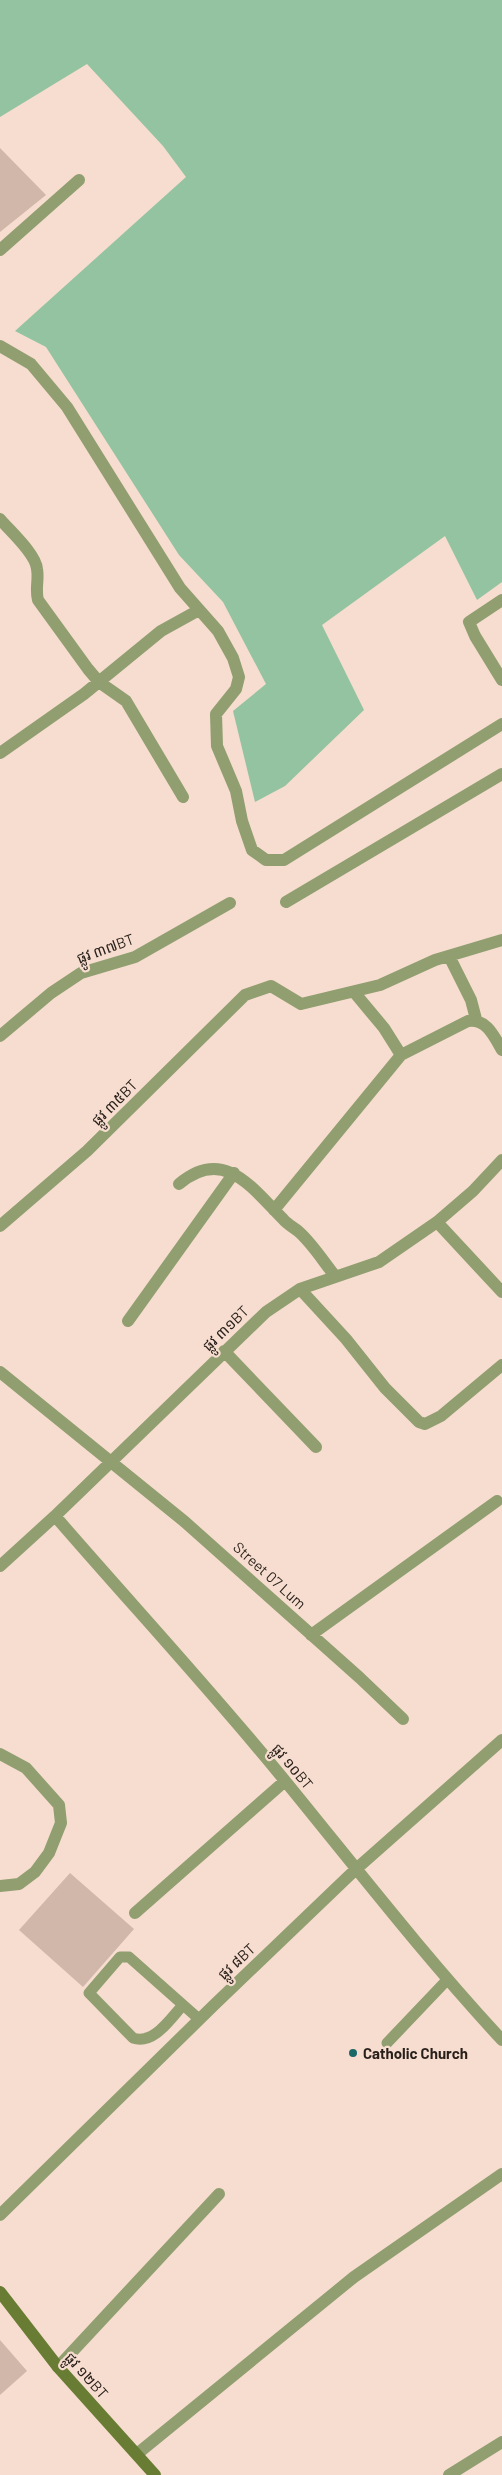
<svg xmlns="http://www.w3.org/2000/svg" width="502" height="2475" viewBox="0 0 502 2475" font-family="Barlow,'Noto Sans Khmer',sans-serif">
<rect width="100%" height="100%" fill="#f6ddcf"/>
<!-- green -->
<path fill="#93c3a1" d="M0 0H502V582L477 600 445 536 322 625 364 710 285 786 255 802 233 711 266 684 223 602 179 555 46 347 15 331 186 177 163 146 87 64 0 117Z"/>
<!-- building -->
<path fill="#d0b7aa" d="M0 148 46 195 0 232Z
M70 1873 134 1929 83 1987 19 1930Z
M0 2340 27 2371 0 2395Z"/>
<g fill="none" stroke-linecap="round" stroke-linejoin="round">
<!-- lane -->
<path stroke="#909e70" stroke-width="11" d="M183 2005C170 2019 154 2045 133 2038L89 1993 120 1957H129L199 2019
M387 2043 447 1980"/>
<!-- street -->
<path stroke="#909e70" stroke-width="12" d="M0 250 79 180
M0 346 31 364 67 407 180 588 218 631 233 658 239 677 236 689 216 714 217 746 236 791 242 821 252 850 266 860H284L502 724
M0 519C10 531 36 554 37 569 39 580 35 589 38 600L88 669 99 682 126 701 183 797
M502 600 469 622 475 636 502 680
M0 753 84 694 161 631 199 610
M286 902 502 774
M449 956 471 1000 476 1019
M354 992 384 1028 401 1055
M0 1036 51 993 81 973 135 957 230 903
M179 1184C224 1146 252 1188 283 1219 287 1224 293 1227 298 1231 312 1243 323 1261 335 1276
M274 1210 401 1055 468 1021C486 1018 494 1036 502 1050
M437 1222 502 1292
M0 1226 87 1151 245 995 271 986 301 1004 380 985 435 960 502 940
M300 1289 346 1339 385 1388 419 1422 425 1424 441 1416 502 1365
M128 1321 234 1173
M224 1351 316 1447
M0 1372 185 1522 360 1678 403 1719
M55 1516C132 1605 212 1691 286 1782 357 1869 425 1957 502 2040
M0 1566 55 1516 266 1312 300 1289 379 1262 437 1222 473 1191 502 1160
M311 1635 497 1501
M0 1754 26 1768 59 1805 61 1823 49 1853 35 1872 19 1884 0 1886
M135 1913 285 1781
M0 2215 213 2006 355 1870 502 1740
M58 2367 219 2194
M137 2454 354 2277 502 2174
M449 2475 502 2442"/>
<!-- secondary -->
<path stroke="#687c33" stroke-width="12" d="M0 2292 58 2367 155 2475"/>
</g>
<!-- markers -->
<circle fill="#1b6869" stroke="#f6ddcf" stroke-width="2" cx="353" cy="2053" r="5"/>
<g text-anchor="middle" dominant-baseline="central" stroke-width="4.5" stroke-linejoin="round" paint-order="stroke">
<!-- street labels -->
<g font-size="15" fill="#281f1a" stroke="#f6ddcf">
<text transform="translate(105 948) rotate(-20)">ផ្លូវ ៣៧BT</text>
<text transform="translate(114 1102) rotate(-45)">ផ្លូវ ៣៥BT</text>
<text transform="translate(225 1328) rotate(-44)">ផ្លូវ ៣១BT</text>
<text transform="translate(270 1575) rotate(42)">Street 07 Lum</text>
<text transform="translate(293 1766) rotate(50)">ផ្លូវ ១០BT</text>
<text transform="translate(236 1961) rotate(-43)">ផ្លូវ ៨BT</text>
<text transform="translate(87 2375) rotate(48)">ផ្លូវ ១២BT</text>
</g>
<!-- poi labels -->
<g font-size="15" font-weight="bold" fill="#281f1a" stroke="#f6ddcf" text-anchor="start">
<text x="363" y="2053">Catholic Church</text>
</g>
</g>
</svg>
